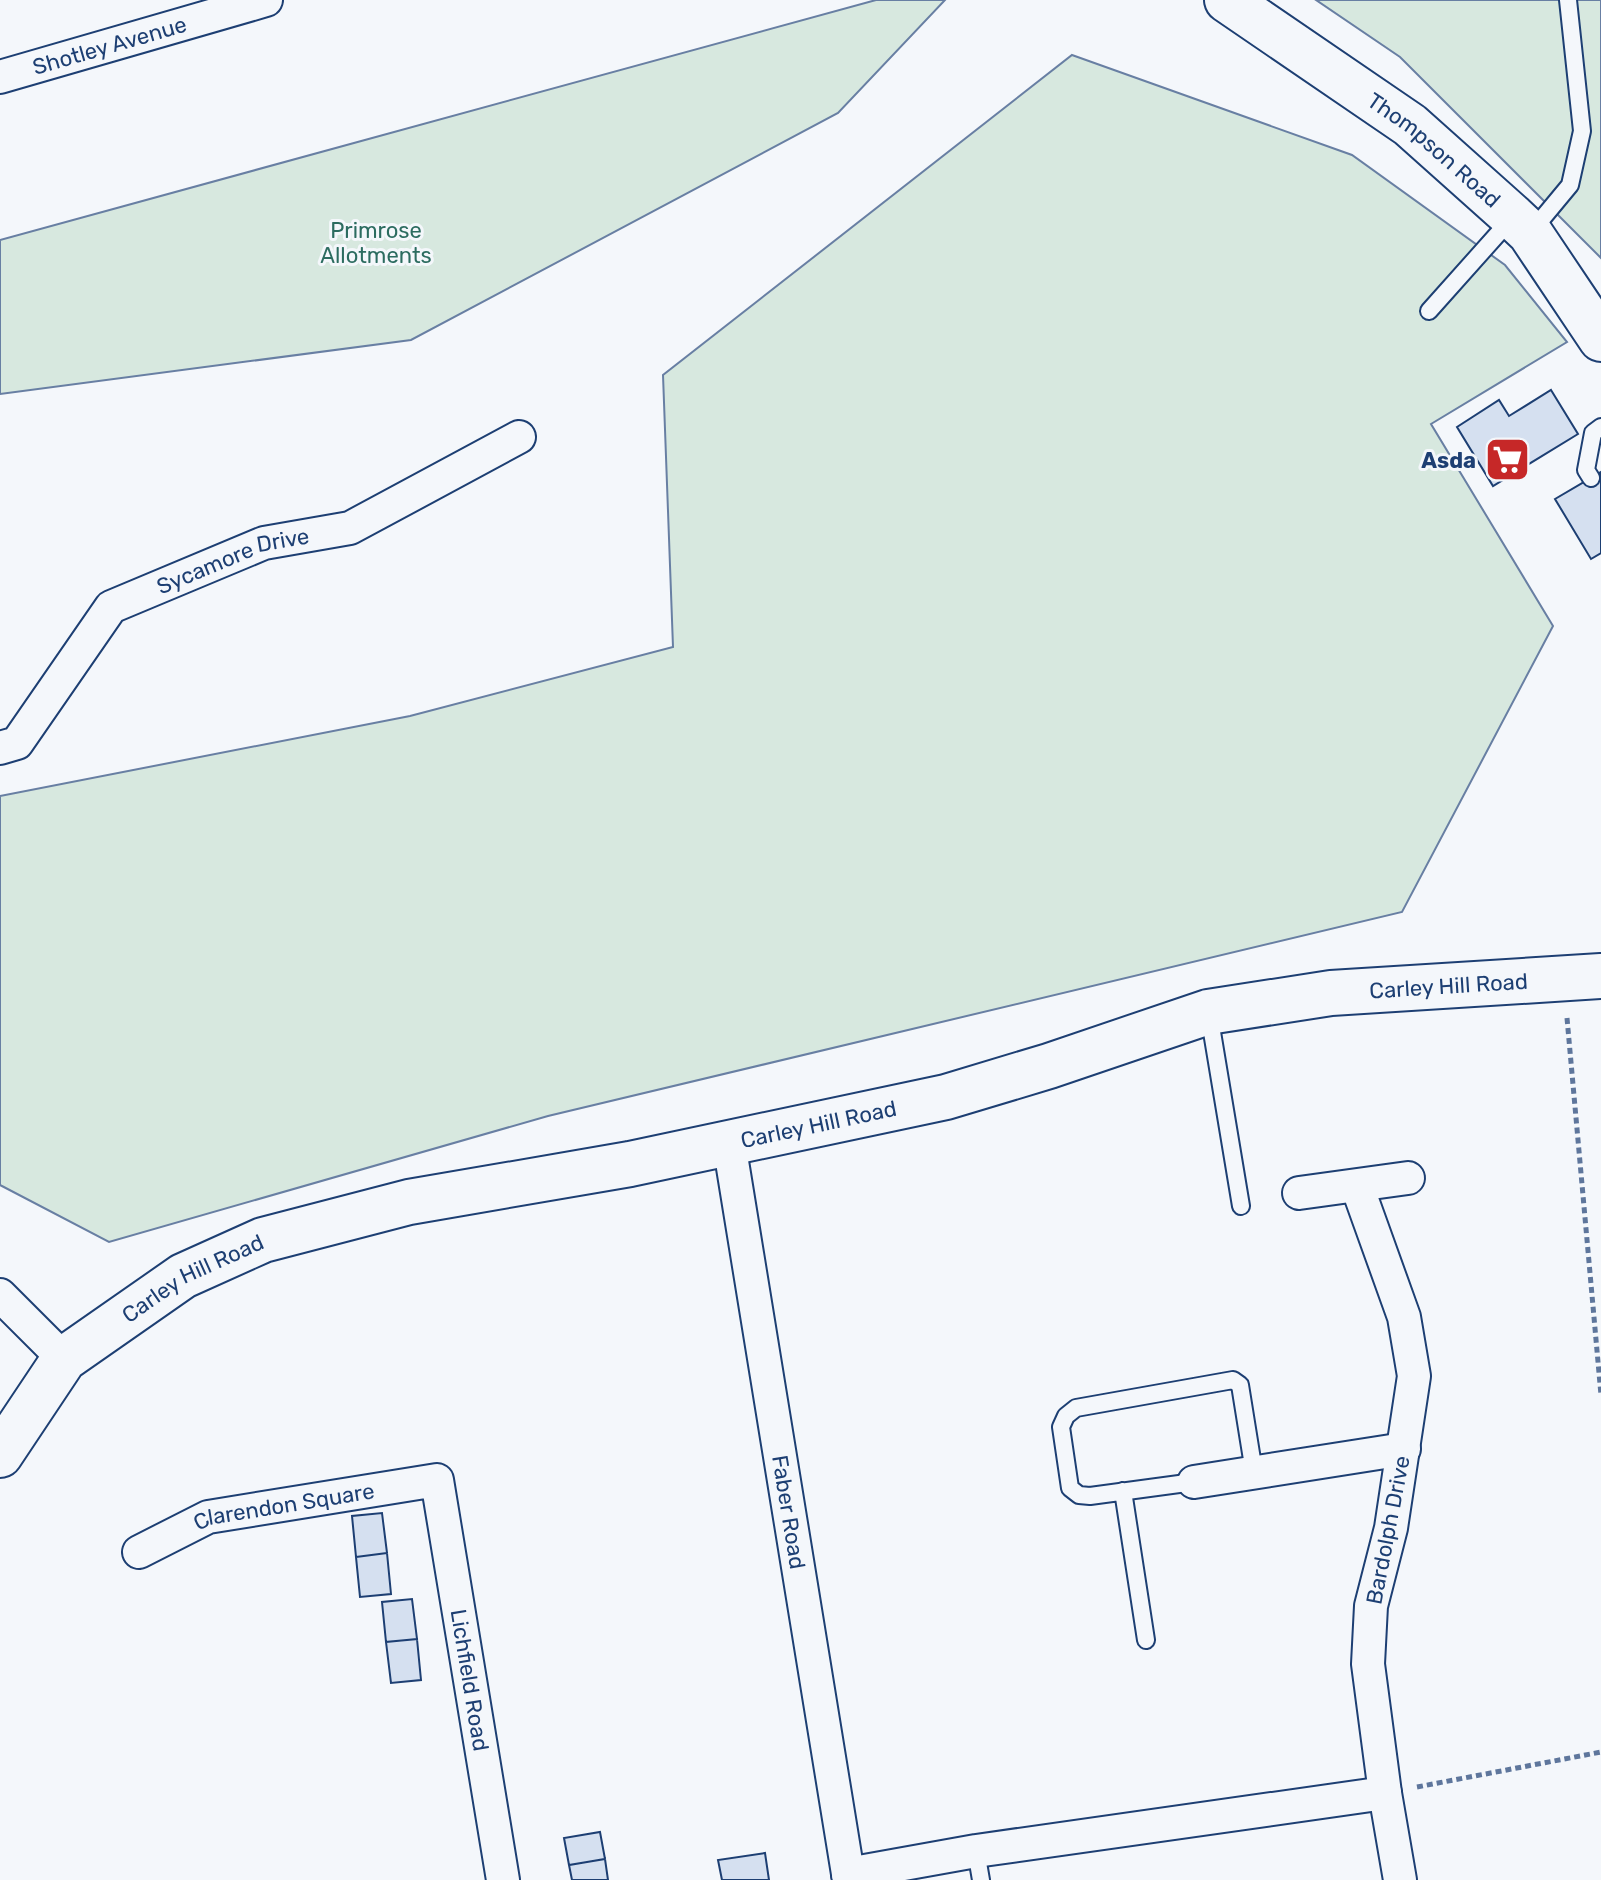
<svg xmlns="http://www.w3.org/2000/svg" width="1601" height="1880" viewBox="0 0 1601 1880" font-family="Rubik,sans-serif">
<rect width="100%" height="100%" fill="#f4f7fb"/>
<!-- green -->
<path fill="#d7e8df" stroke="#687fa3" stroke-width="2" d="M876 0H945L838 113 411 340 0 394V240Z
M1316 0H1601V258L1400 57Z
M1072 55 1352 155 1505 265 1567 342 1431 424 1553 626 1402 912 548 1116 109 1242 0 1185V796L410 716 673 647 663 375Z"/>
<!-- building -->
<path fill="#d5e0f0" stroke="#1d3f73" stroke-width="2" d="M1551 390 1578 434 1493 486 1457 427 1499 400 1509 416Z
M1601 472V553L1591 559 1555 499Z
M382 1513 387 1553 356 1557 352 1516Z
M387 1553 391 1594 360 1597 356 1557Z
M412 1599 417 1639 386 1642 382 1602Z
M417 1639 421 1680 391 1683 386 1642Z
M600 1832 605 1859 569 1865 564 1838Z
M765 1853 769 1880H722L718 1860Z
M605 1859 608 1880H572L569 1865Z"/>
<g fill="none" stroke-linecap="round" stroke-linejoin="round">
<defs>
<path id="lane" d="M1531 232 1570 185 1582 131 1568 0
M1429 311 1512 218
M1591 478 1586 470 1593 433 1601 427
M1209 1014 1241 1206
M1194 1482 1090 1496 1079 1495 1070 1488 1061 1427 1066 1416 1076 1408 1233 1380 1240 1385 1254 1472
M1123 1491 1146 1640
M976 1851 981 1880"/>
<g id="street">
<path id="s1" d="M0 77 266 0"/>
<path id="s2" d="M0 748 17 743 111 607 264 543 350 528 519 437"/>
<path id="s3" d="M729 1143 849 1880"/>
<path d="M1357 1186 1404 1317 1414 1376 1391 1528 1371 1606 1368 1664 1385 1793 1400 1880"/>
<path d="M1299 1193 1408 1178"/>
<path d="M0 1295 64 1359"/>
<path d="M1194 1482 1404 1449"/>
<path id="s4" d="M139 1552 208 1517 437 1480 503 1880"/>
<path d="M848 1874 976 1851 1385 1793"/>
</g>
<g id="secondary">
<path id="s5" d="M1227 0 1410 125 1513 217 1530 233 1601 339"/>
<path id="s6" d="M0 1455 64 1359 183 1276 263 1240 409 1202 630 1164 946 1097 1049 1066 1208 1012 1331 993 1601 976"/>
</g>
</defs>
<!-- lane casing -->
<use href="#lane" stroke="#1d3f73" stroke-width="20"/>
<!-- street casing -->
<use href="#street" stroke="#1d3f73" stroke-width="36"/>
<!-- secondary casing -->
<use href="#secondary" stroke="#1d3f73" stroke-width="48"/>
<!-- path -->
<path stroke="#5e769c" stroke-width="5" stroke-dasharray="6 4" stroke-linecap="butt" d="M1567 1018 1601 1395
M1417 1787 1601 1752"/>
<!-- lane -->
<use href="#lane" stroke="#f4f7fb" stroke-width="16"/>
<!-- street -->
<use href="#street" stroke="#f4f7fb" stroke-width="32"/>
<!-- secondary -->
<use href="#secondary" stroke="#f4f7fb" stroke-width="44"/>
</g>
<!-- icons -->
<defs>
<symbol id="supermarket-square" viewBox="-11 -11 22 22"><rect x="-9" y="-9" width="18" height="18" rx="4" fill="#c62828" stroke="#f4f7fb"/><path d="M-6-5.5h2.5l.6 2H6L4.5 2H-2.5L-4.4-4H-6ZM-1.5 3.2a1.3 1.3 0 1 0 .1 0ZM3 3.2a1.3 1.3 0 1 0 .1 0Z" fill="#fff"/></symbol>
</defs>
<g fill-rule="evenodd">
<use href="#supermarket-square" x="1482" y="434" width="51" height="51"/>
</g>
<g text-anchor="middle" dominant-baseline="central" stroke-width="6" stroke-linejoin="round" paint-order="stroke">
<!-- street labels -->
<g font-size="22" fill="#1d3f73" stroke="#f4f7fb">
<text stroke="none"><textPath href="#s1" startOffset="114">Shotley Avenue</textPath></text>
<text stroke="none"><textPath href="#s5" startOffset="256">Thompson Road</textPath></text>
<text stroke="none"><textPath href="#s2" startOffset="314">Sycamore Drive</textPath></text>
<text stroke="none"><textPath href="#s6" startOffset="1564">Carley Hill Road</textPath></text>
<text stroke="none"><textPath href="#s6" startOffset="916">Carley Hill Road</textPath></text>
<text stroke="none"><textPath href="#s6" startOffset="268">Carley Hill Road</textPath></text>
<text stroke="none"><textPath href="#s4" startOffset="154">Clarendon Square</textPath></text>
<text stroke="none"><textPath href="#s3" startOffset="374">Faber Road</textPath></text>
<text transform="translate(1388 1530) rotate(-79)">Bardolph Drive</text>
<text stroke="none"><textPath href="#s4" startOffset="512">Lichfield Road</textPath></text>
</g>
<!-- park labels -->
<g font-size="22" fill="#2c6c60" stroke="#f4f7fb">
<text x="376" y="230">Primrose<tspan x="376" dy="25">Allotments</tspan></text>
</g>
<!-- poi labels -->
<g font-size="22" font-weight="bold" fill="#1d3f73" stroke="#f4f7fb" text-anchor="end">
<text x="1476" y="460">Asda</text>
</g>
</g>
</svg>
